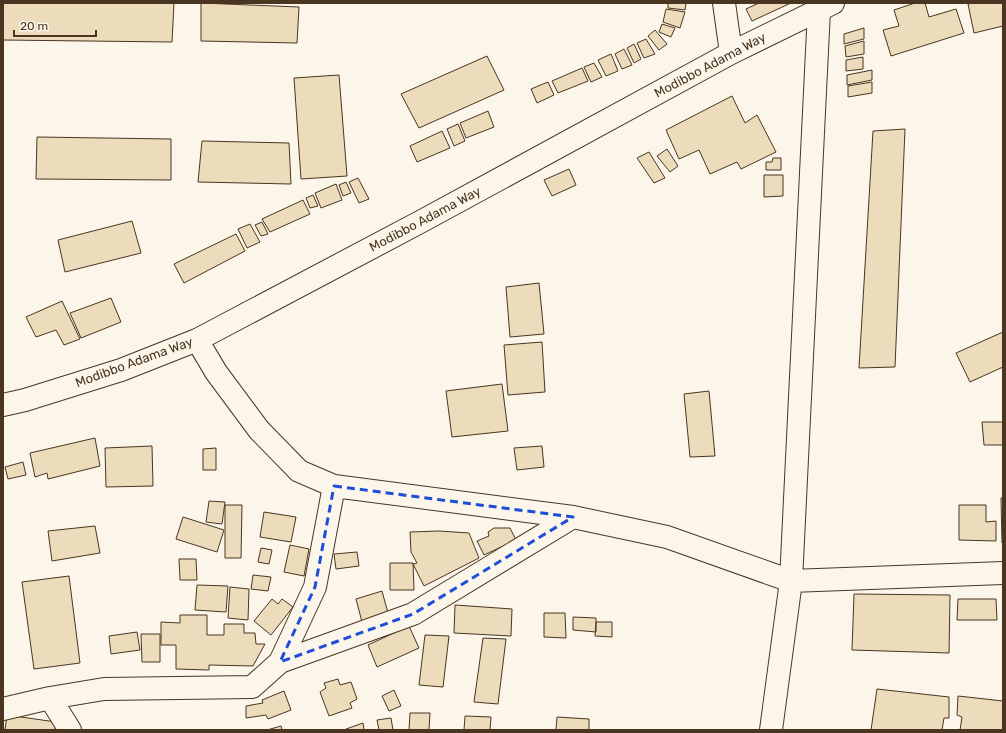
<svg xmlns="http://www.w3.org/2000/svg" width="1006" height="733" viewBox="0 0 1006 733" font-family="Rubik,sans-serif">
<rect width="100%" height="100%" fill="#fbf6e9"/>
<!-- building -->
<path fill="#ecdcbc" stroke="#4a3520" d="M3 3H174L172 42 3 40Z
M201 3 299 7 297 43 201 41Z
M668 3H686L685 10 668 8Z
M759 3H791L752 21 746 9Z
M915 3H925L929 17 956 9 964 33 891 56 883 30 899 26 894 10Z
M974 3H1003V26L974 33 968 4Z
M666 9 685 12 680 28 663 22Z
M662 24 675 28 671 37 659 32Z
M864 28V39L844 44V34Z
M655 30 667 44 659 50 648 36Z
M646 39 655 54 644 58 637 43Z
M864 41V54L846 57 845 46Z
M634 44 641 59 634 63 627 48Z
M624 49 632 65 622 69 615 54Z
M611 54 618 71 606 76 598 60Z
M487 56 504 90 419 128 401 94Z
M863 57V69L846 71V60Z
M594 63 602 77 591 82 584 67Z
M582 68 588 81 558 93 552 81Z
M872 70V80L847 85V75Z
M339 75 347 176 301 179 294 78Z
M548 82 554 95 537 103 531 89Z
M872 82V93L848 97V86Z
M732 96 745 123 757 115 776 152 741 169 737 162 710 174 699 150 679 159 666 130Z
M488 111 494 127 466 138 460 123Z
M458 124 465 141 454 146 447 129Z
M905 129 895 367 859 368 873 131Z
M442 131 450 148 417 162 410 146Z
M37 137 171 139V180L36 179Z
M202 141 289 143 291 184 198 182Z
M667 149 678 166 670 172 657 156Z
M649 152 665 178 654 183 637 158Z
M773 158H781V170H766V162H772Z
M569 169 576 185 552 196 544 180Z
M764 175H783V196L764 197Z
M358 178 369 199 359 203 349 182Z
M346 182 351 193 343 196 339 185Z
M336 184 342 200 321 208 315 193Z
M313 195 318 206 310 208 306 198Z
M303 200 310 214 270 232 262 219Z
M132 221 141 253 65 272 58 240Z
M262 222 268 234 261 236 255 225Z
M250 224 260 242 247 248 238 229Z
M236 234 245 251 184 283 174 264Z
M539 283 544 334 510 337 506 287Z
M111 298 121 322 81 338 70 313Z
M62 301 80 339 64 345 56 330 36 337 26 317Z
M1003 332V367L970 382 956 353Z
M542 342 545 392 508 395 504 345Z
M502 384 508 431 452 437 446 391Z
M709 391 715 456 690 457 684 394Z
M982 422H1003V445H984Z
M95 438 100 466 48 479 47 473 35 477 30 453Z
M152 446 153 486 106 487 105 448Z
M542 446 544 467 517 470 514 448Z
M216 448V470H203V449Z
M23 462 26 475 8 479 5 467Z
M1001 498H1003V543H1002Z
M209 501 225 502 222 524 206 522Z
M225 505H242L241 558H225Z
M959 505H986V522L996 521V541L959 540Z
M264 512 296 517 291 542 260 537Z
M183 517 224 530 217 552 176 539Z
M95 526 100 553 52 561 48 531Z
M494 528H510L516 540 484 555 477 541 489 536 488 532Z
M439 531 469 533 479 558 424 586 413 564 417 563 411 552 410 532Z
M290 545 309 549 304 576 284 572Z
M261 548 272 550 269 564 258 562Z
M357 552 359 566 336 569 334 554Z
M179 559H196L197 580H180Z
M390 563H413L414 590H390Z
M253 575 271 577 268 591 251 589Z
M69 576 80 663 34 669 22 582Z
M197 585 228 586 226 612 195 610Z
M230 587 249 589 248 620 228 618Z
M382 591 388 613 362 622 356 599Z
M854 594 950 595 949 653 852 650Z
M272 599 278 604 282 599 293 607 271 635 254 621Z
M958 599H996L997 620H957Z
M455 605 512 609 511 636 454 633Z
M544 613H565L566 638 544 637Z
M180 615H207V635H224V624H244V633H255L256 644H265L253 666 209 665V670L176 669V645H161V622L180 623Z
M573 617 596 618V632L573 630Z
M596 622H612V637L595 636Z
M409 626 419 648 377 667 368 645Z
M137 632 140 650 111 654 109 636Z
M141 634H160V662H142Z
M425 635 449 636 443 687 419 685Z
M483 638 506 639 498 704 474 702Z
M338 679 340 685 351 682 357 699 350 703 352 708 329 716 320 692 326 688 324 683Z
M877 689 949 697V718H944L942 730H871Z
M394 690 401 706 389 711 382 696Z
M284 691 291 710 268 719 266 715 246 718V706L263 703 262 700Z
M958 696 1003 701V730H960L962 717 957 715Z
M410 713H430L429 730H409Z
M7 715 56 722 55 730H5Z
M465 716 491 717 490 730H464Z
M557 717 589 719V730H556Z
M391 718 393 730H379L377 720Z
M363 723 364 730H346V729Z
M281 726 282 730H267Z"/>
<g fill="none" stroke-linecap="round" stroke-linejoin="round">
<defs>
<path id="street" d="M197 340 216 372 259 430 299 471 334 486 573 517 667 537 791 581 1003 573
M280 662 315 587 334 486
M50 698 70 730
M3 709 50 698 104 689 252 687 280 662 413 614 573 517
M771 730 791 581 819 10"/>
<path id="secondary" d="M724 3 731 53
M3 405 25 400 121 370 197 340 422 221 731 53 833 3"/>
</defs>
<!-- street casing -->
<use href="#street" stroke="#4a3520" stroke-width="24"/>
<!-- secondary casing -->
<use href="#secondary" stroke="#4a3520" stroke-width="24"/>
<!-- street -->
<use href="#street" stroke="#fbf6e9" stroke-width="22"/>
<!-- secondary -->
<use href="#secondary" stroke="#fbf6e9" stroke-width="22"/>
</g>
<!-- marked area -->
<path fill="none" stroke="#1d4ed8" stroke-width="3" stroke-dasharray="8 5" stroke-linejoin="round" d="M334 486 573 517 413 614 280 662 315 587Z"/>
<g text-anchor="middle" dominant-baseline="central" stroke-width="3" stroke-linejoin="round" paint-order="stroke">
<!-- street labels -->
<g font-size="13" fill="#4a3520" stroke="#fbf6e9">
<text transform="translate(710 65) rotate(-28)">Modibbo Adama Way</text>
<text transform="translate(425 219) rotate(-28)">Modibbo Adama Way</text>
<text transform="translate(134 362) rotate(-20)">Modibbo Adama Way</text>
</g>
</g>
<!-- border -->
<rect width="1006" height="733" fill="none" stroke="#4a3520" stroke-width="8"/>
<!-- scale -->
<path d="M14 30v6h82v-6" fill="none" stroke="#4a3520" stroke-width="2"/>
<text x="20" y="30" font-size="12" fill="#4a3520" stroke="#fbf6e9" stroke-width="3" paint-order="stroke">20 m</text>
</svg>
